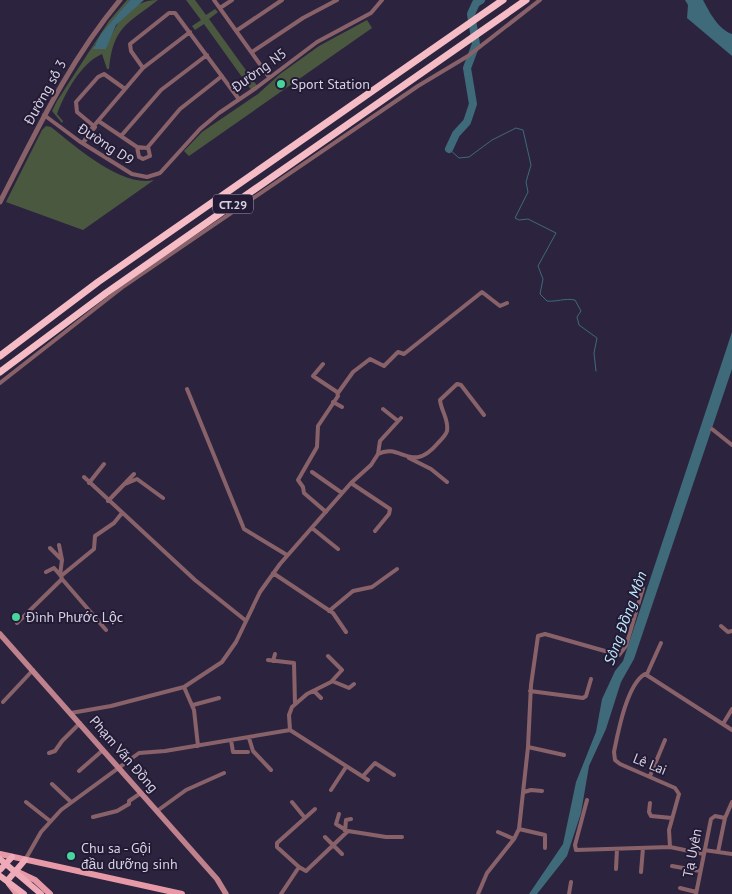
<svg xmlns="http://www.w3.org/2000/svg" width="732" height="894" viewBox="0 0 732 894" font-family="'PT Sans',sans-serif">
<rect width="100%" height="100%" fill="#2c243f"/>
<!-- green -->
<path fill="#4b5840" d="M127 0H130L94 46 106 49C114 25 129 0 158 0 127 24 113 27 109 69H107L102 54C81 63 65 93 57 114L63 121 62 123 52 111 57 101 109 21Z
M186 0H195L206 15 215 9 218 12 209 19 258 87 252 91 204 24 195 30 192 26 201 20Z
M367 20 372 28 189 156 184 151 202 132 258 94 280 74 319 46Z
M46 126 51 127C75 146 122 188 154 180L83 230 6 202 42 130Z"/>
<!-- water -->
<path fill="#3e6a79" d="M130 0H144L116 25 106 49H93L101 34Z
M685 0H703C710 13 718 29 732 34V56L687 18 688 5Z
M732 332V369L634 659 621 682 606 729 589 766 581 813 567 856 537 894H529L563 844 576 782 596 732 602 699 615 671 623 661Z"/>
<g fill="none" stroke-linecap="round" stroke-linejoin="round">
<!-- stream -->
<path stroke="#3e6a79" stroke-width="1" d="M449 149 459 158 469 157 492 140 516 128 523 130 531 165 526 182 528 192 515 218 519 220 528 219 556 233 538 266 543 279 540 294 547 301C557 302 564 298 575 300L581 311 577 317 579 325 597 338 594 353 596 371"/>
<!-- river -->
<path stroke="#3e6a79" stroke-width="8" d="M449 149 456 134 467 122 473 104 467 68 476 44 471 14 476 3 481 0"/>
<!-- minor -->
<path stroke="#896269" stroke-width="4" d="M214 0 269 77
M220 8 232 0
M236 31 282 0
M252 52 303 18 337 0
M143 68 131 51 130 44 169 13H175L238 98
M44 115 79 141 132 174 147 177 160 173 200 129 219 113 256 88 317 42 371 13 382 0
M100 122 137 147 147 148 180 109 222 76
M95 127 77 112 76 102 98 77 104 74 125 89
M121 136 161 90 207 55
M83 143 92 128 143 68 190 32
M83 143 95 127
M137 147 139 157 143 159 150 156 148 147
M323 364 313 376 337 392 338 396 318 426 317 447 298 480 303 487 304 493 326 512
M0 383 124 286 418 86 468 56 540 0
M187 389 244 529 287 555
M338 393 353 372 370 359 384 366 398 352 404 354 482 292 500 306 507 303
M333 402 342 407
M383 409 398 421
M712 429 732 445
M378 454C401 442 411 475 438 443 441 440 446 435 447 431 449 419 441 411 440 400L457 384 461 385 484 415
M409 458 431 469 447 482
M312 472 342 493
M84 477 195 580 245 620
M89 483 104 464
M351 483 390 509 389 514 375 531
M125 484 137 479 163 498
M108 501 134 474
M312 528 338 549
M59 545 62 560 60 575
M50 548 62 560
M46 572 54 568 61 576
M273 573 333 613 346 632
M62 579 106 630
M329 611 353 591 372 587 397 569
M17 623 62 579 61 576 94 549 95 536 114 523 122 513
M721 626 728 632 732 631
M268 660 294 663 295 704
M273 661 275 654
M647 674 661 643
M332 681 349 688 354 684
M184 687 194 710 198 746
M314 691 321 698
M530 691 583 698 586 696 591 679
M3 702 33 670
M193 705 219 698
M71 713 111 706 184 687 222 662 236 642 260 592 280 564 351 483 371 465 378 454 380 441 401 418
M723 724 732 709
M290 730 289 715 292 707 307 694 331 682 342 670 328 656
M249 738 253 751 271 770
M231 740 233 752H248
M528 747 564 755
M49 753 55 751 62 741 80 723
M79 771 103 750
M363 776 375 763 394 775
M650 776 665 740
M52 784 71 802
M331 790 346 767
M524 792 531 790 542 791
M587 800 575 845 576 850 670 847
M26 802 50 821
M292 802 305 818
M650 803 649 812 651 816 672 818
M157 811 186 790 224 773
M339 814 336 824 344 829
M93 817 117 811 129 804V801L141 793
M519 829 545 835V848
M345 831 346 820 351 819
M498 832 514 839
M325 837 342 854
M704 850 732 854
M718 852 725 818
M704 854 670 847 669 830 679 794 675 788 620 764 615 760 614 752C618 732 627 684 645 674L732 730
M25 860 41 832 61 810 139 753 165 751 290 730 368 780
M672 866 700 871
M299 867 277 847V843L315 809
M616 869 617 849
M641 872 643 848
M680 888 696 892
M281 894 299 867 306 871 348 831 386 837H402
M478 894 487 873 514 839 519 829 528 747 531 685 538 636 545 634 619 655 626 646 643 588
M569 894 571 882
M696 894 711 819 715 816 725 818 732 802"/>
<!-- tertiary -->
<path stroke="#896269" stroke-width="5" d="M0 202C36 132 69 61 120 0"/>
<!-- secondary -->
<path stroke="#bf818c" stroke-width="5.5" d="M0 634 217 879 226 894"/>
<!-- primary -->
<path stroke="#e899a8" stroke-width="6" d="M0 854 182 894
M18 872 35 880 50 894
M9 884 17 894"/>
<!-- trunk -->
<path stroke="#efaab7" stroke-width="6" d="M0 859 41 894
M0 870 12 857
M0 876 24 894
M7 881 25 860"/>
<!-- motorway -->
<path stroke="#f6bcc6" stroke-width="7" d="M0 356 98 282 503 0
M0 372 106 293 526 0"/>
</g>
<!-- markers -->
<g fill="#47d49d" stroke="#231b35" stroke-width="2">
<circle cx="281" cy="84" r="5"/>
<circle cx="16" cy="617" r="5"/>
<circle cx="71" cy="856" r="5"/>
</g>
<g text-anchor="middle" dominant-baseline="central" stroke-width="4" stroke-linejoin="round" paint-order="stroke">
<!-- shield labels -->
<rect fill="#231b35" stroke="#a09baf" stroke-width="1" x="213" y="194.5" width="40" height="19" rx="4"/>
<g font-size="12" font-weight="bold" fill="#d6d2e3">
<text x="233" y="204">CT.29</text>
</g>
<!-- street labels -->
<g font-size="14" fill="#d6d2e3" stroke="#231b35">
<text transform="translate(259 70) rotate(-36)">Đường N5</text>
<text transform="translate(45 92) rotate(-61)">Đường số 3</text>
<text transform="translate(106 144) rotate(33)">Đường D9</text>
<text transform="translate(124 754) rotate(49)">Phạm Văn Đồng</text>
<text transform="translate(650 764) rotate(22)">Lê Lai</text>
<text transform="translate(692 853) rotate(-79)">Tạ Uyên</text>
</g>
<!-- poi labels -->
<g font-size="14" fill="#d6d2e3" stroke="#231b35" text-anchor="start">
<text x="291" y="84">Sport Station</text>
<text x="26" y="617">Đình Phước Lộc</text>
<text x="81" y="848">Chu sa - Gội<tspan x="81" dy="16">đầu dưỡng sinh</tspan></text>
</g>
<!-- water labels -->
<g font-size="15" font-style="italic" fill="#beeafa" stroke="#231b35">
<text transform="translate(625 618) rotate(-70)">Sông Đồng Môn</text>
</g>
</g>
</svg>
